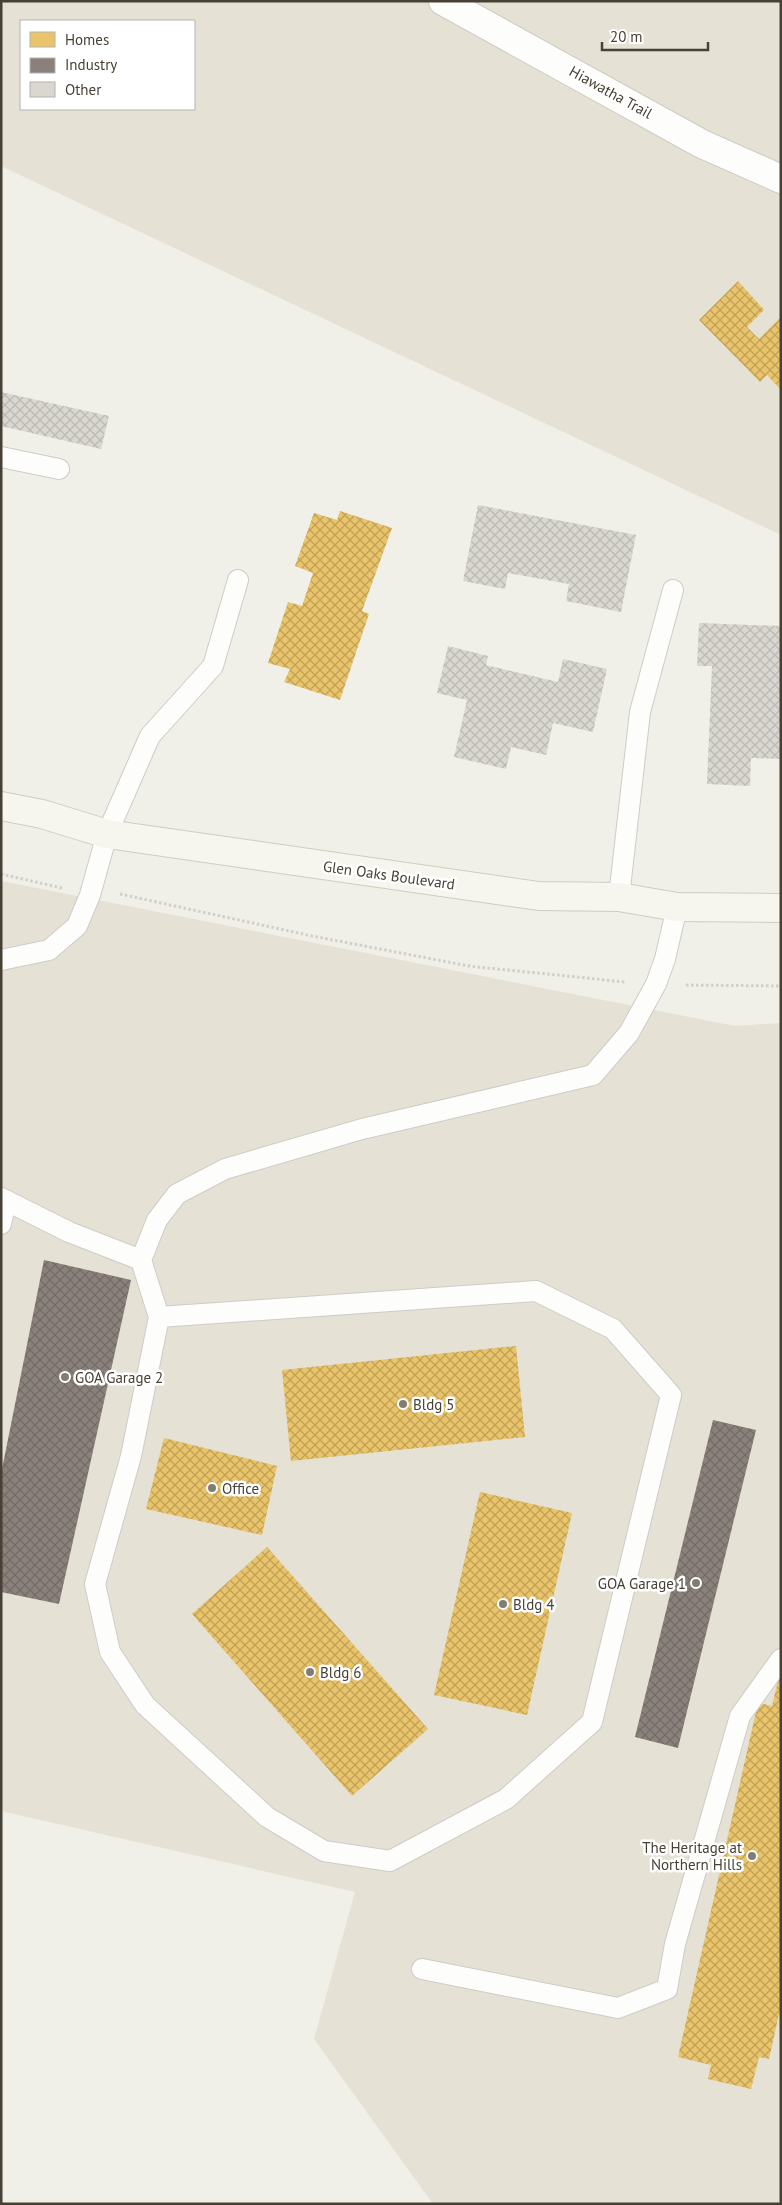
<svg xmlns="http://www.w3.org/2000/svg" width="782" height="2205" viewBox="0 0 782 2205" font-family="'PT Sans',sans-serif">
<defs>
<pattern id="homes-cross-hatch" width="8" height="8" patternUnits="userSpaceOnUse" patternTransform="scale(1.25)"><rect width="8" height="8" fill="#e9c46a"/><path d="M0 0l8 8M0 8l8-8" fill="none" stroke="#bfa158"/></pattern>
<pattern id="industry-cross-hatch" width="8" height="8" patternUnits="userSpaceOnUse" patternTransform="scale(1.25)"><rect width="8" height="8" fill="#8a817c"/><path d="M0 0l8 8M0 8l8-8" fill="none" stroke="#736b66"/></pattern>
<pattern id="building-cross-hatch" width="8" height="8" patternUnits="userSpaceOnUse" patternTransform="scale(1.25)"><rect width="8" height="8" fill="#dad7d1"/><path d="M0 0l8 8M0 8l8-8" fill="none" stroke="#bcbab4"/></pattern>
</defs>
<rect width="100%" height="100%" fill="#f0efe8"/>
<!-- residential -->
<path fill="#e5e1d5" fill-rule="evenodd" d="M1 1H781V535L1 166ZM21 21H194V109H21Z
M1 881 735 1026 781 1023V2204H433L314 2039 355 1892 1 1811Z"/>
<!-- homes -->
<path fill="url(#homes-cross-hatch)" d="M738 281 764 310 747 327 759 339 781 317V390L767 375 760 382 699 320Z
M340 511 392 528 362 611 369 614 340 700 284 682 290 669 268 663 288 602 302 606 313 573 295 566 314 513 337 520Z
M516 1346 525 1437 291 1461 282 1370Z
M164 1438 277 1466 262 1535 146 1509Z
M480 1492 572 1513 527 1715 434 1695Z
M267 1547 428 1729 352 1796 192 1614Z
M780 1672 781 2005 769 2059 759 2057 751 2089 708 2079 711 2065 678 2057 758 1703 772 1706Z"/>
<!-- industry -->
<path fill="url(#industry-cross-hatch)" d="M44 1260 131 1280 59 1604 1 1592V1474Z
M713 1420 756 1430 678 1748 635 1737Z"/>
<!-- building -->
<path fill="url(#building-cross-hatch)" d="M1 392 109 416 101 449 1 426Z
M478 505 636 535 621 612 566 601 569 584 508 573 505 589 463 581Z
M699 623 781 626V759L751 758 750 786 707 784 712 666H697Z
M448 646 488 656 486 665 558 682 563 659 607 669 593 732 553 723 546 755 511 747 506 769 454 757 467 700 437 693Z"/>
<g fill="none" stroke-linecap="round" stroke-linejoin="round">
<defs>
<path id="lane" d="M1 457 59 469
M619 897 640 712 673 590
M1 960 49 950 77 926 90 895 107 834 150 736 213 666 238 580
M1 1198 69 1232 141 1260
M1 1224 6 1200
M536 1291 613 1329 671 1395 592 1722 506 1799 390 1861 324 1851 267 1817 145 1705 110 1652 95 1584 131 1456 159 1317Z
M159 1317 141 1260 157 1220 177 1194 225 1169 362 1129 593 1075 629 1033 656 984 665 959 677 907
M422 1969 618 2008 667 1989 675 1944 740 1716 781 1659"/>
<path id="street" d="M443 1 702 144 781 179"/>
<path id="secondary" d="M1 806 42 814 107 834 539 896 619 897 677 907 781 908"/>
</defs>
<!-- lane casing -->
<use href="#lane" stroke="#ceccc6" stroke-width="22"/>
<!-- street casing -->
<use href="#street" stroke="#ceccc6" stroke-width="30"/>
<!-- secondary casing -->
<use href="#secondary" stroke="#d0ccbf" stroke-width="30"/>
<!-- path -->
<path stroke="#d1cfca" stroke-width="3" stroke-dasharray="2.5 2.5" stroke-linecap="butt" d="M1 874 62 888
M120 894 312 936 469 966 625 982
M686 985 781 986"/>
<!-- lane -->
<use href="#lane" stroke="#fdfdfc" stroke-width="20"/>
<!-- street -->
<use href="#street" stroke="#fdfdfc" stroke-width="28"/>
<!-- secondary -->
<use href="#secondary" stroke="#f6f5ee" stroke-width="28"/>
</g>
<!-- markers -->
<g fill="#827d73" stroke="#fff" stroke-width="2">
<circle cx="65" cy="1377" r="5"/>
<circle cx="403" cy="1404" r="5"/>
<circle cx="212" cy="1488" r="5"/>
<circle cx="696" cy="1583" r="5"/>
<circle cx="503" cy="1604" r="5"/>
<circle cx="310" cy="1672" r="5"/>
<circle cx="752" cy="1856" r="5"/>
</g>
<g text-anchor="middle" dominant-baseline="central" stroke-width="5" stroke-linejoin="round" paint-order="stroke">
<!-- street labels -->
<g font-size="15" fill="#474034" stroke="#fff">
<text transform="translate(611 92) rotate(29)">Hiawatha Trail</text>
<text transform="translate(389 875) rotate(8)">Glen Oaks Boulevard</text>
</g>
<!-- poi labels -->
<g font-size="15" fill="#474034" stroke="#fff" text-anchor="start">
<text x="75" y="1377">GOA Garage 2</text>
<text x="413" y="1404">Bldg 5</text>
<text x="222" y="1488">Office</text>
<text x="686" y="1583" text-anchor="end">GOA Garage 1</text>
<text x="513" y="1604">Bldg 4</text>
<text x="320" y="1672">Bldg 6</text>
<text x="742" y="1847" text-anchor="end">The Heritage at<tspan x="742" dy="17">Northern Hills</tspan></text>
</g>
</g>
<!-- border -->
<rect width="782" height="2205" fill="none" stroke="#474034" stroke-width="5"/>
<!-- legend -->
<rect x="20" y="20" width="175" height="90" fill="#ffffff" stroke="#b5b3ae"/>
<rect x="30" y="32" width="25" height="15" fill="#e9c46a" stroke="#b5b3ae"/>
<text x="65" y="45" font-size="15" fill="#474034">Homes</text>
<rect x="30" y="58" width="25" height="15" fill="#8a817c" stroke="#b5b3ae"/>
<text x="65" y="70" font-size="15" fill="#474034">Industry</text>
<rect x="30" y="82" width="25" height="15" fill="#dad7d1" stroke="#b5b3ae"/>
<text x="65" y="95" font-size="15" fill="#474034">Other</text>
<!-- scale -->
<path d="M602 42v8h106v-8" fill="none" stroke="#474034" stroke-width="2.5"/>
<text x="610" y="42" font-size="15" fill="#474034" stroke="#ffffff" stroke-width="4" paint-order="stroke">20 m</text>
</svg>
